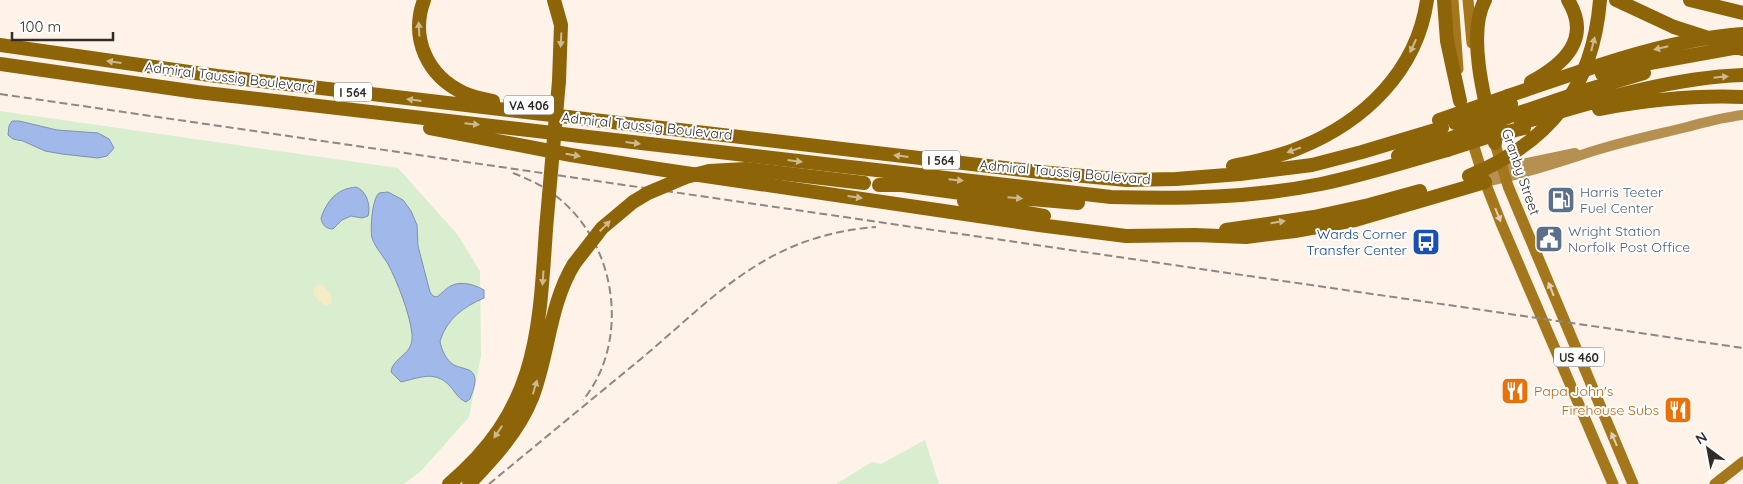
<svg xmlns="http://www.w3.org/2000/svg" width="1743" height="484" viewBox="0 0 1743 484" font-family="Quicksand,sans-serif">
<rect width="100%" height="100%" fill="#fef2e9"/>
<!-- green -->
<path fill="#d9eecf" d="M0 111 398 168 457 234 480 271 481 356 469 417 421 471 404 484H0Z
M925 440 939 484H836L872 462 881 464Z"/>
<!-- sand -->
<path fill="#f5ebc6" d="M318 284 323 285 331 295 332 302 326 306C320 303 313 296 313 290Z"/>
<!-- water -->
<path fill="#a0b9ea" stroke="#7f8fb0" d="M12 121H19L57 130 98 133 109 139 114 148 107 156 98 158 62 154 45 151 23 141 13 139 8 135 9 126Z
M356 187C367 191 371 206 368 216L362 218 351 216 342 220 333 229C326 229 322 225 321 218 327 201 336 189 356 187Z
M388 192 403 200 411 211 417 225 418 246 430 292 433 296 437 297C442 293 447 287 453 285 463 281 475 285 484 290V298C463 307 447 319 440 341 441 349 446 360 454 365 458 367 464 368 469 370 480 376 473 390 470 399L466 402C457 398 455 391 449 385 434 370 419 378 401 382L391 372C393 356 414 356 412 334 410 314 397 281 388 264 383 256 375 247 372 238 370 229 372 199 379 193Z"/>
<g fill="none" stroke-linecap="round" stroke-linejoin="round">
<!-- secondary -->
<path stroke="#b59051" stroke-width="10" d="M1483 176 1512 166 1575 153
M1485 182C1520 175 1553 164 1587 153 1620 142 1654 135 1687 127 1706 122 1724 117 1743 115"/>
<!-- primary -->
<path stroke="#a5771c" stroke-width="11" d="M1453 0 1458 69
M1468 0 1472 43
M1470 134 1485 182 1501 223 1613 484
M1493 137 1508 186 1633 484
M1715 484 1743 462"/>
<!-- motorway -->
<path stroke="#8e6409" stroke-width="14" d="M424 0C410 38 427 76 464 93 473 97 483 99 493 101
M554 0 561 25 559 81
M1444 0 1447 41 1460 101
M1485 0C1466 34 1486 106 1495 143
M1616 0 1674 27
M1690 0 1743 13
M0 45 217 76 1040 172 1127 180 1176 179 1240 174 1312 165 1362 152 1442 128
M0 64 197 92 1111 197C1181 199 1252 198 1321 184 1364 175 1405 162 1447 150
M1602 74 1644 64 1733 48H1743
M1531 82C1564 64 1592 39 1568 0
M1508 96C1585 70 1662 40 1743 34
M1599 109C1647 100 1694 95 1743 97
M1516 114 1590 89 1644 73
M1521 123C1593 102 1667 78 1743 75
M430 128 571 155 658 169 1039 225 1126 236 1195 235 1246 237 1295 231 1355 220 1485 182
M1398 156 1446 140
M1233 166C1256 161 1278 157 1299 148 1364 122 1417 71 1427 0
M879 185H902L961 193 1078 203
M964 201 1044 216
M1226 230 1314 217 1369 205 1420 191
M449 484C537 410 539 335 546 229
M469 484C493 459 519 431 532 398 549 354 549 305 574 264"/>
<!-- rail -->
<path stroke="#908781" stroke-width="2" stroke-dasharray="8 4" stroke-linecap="butt" d="M0 94 1743 348
M513 173C528 179 544 186 556 196 617 243 631 341 583 400
M489 484C540 442 591 400 642 358 678 328 714 292 754 267 791 243 833 230 876 227"/>
<!-- motorway-bridge -->
<path stroke="#8e6409" stroke-width="14" d="M1674 27 1743 49
M1439 120 1508 96
M1455 123 1511 104
M1446 140 1516 114
M1447 150 1487 137 1524 128
M1469 176C1550 142 1593 88 1600 0
M546 229 559 81
M574 264 602 228 633 202 648 193 686 177 709 171 746 169 864 183"/>
</g>
<!-- one-way arrows -->
<defs><path id="oneway-solid" d="M-6-.8H1V-3.2L6.5 0L1 3.2V.8H-6Z" transform="scale(1.25)"/></defs>
<g fill="#ccb990">
<use href="#oneway-solid" transform="translate(419 29) rotate(-93)"/>
<use href="#oneway-solid" transform="translate(561 40) rotate(93)"/>
<use href="#oneway-solid" transform="translate(1593 44) rotate(-76)"/>
<use href="#oneway-solid" transform="translate(1413 46) rotate(115)"/>
<use href="#oneway-solid" transform="translate(1661 48) rotate(167)"/>
<use href="#oneway-solid" transform="translate(114 62) rotate(-172)"/>
<use href="#oneway-solid" transform="translate(1721 77) rotate(-6)"/>
<use href="#oneway-solid" transform="translate(414 100) rotate(-173)"/>
<use href="#oneway-solid" transform="translate(472 124) rotate(6)"/>
<use href="#oneway-solid" transform="translate(633 143) rotate(7)"/>
<use href="#oneway-solid" transform="translate(1294 150) rotate(160)"/>
<use href="#oneway-solid" transform="translate(573 155) rotate(10)"/>
<use href="#oneway-solid" transform="translate(901 156) rotate(-173)"/>
<use href="#oneway-solid" transform="translate(795 161) rotate(7)"/>
<use href="#oneway-solid" transform="translate(956 180) rotate(6)"/>
<use href="#oneway-solid" transform="translate(855 197) rotate(8)"/>
<use href="#oneway-solid" transform="translate(1015 198) rotate(5)"/>
<use href="#oneway-solid" transform="translate(1278 222) rotate(-9)"/>
<use href="#oneway-solid" transform="translate(605 226) rotate(-45)"/>
<use href="#oneway-solid" transform="translate(543 278) rotate(94)"/>
<use href="#oneway-solid" transform="translate(535 387) rotate(-73)"/>
<use href="#oneway-solid" transform="translate(498 432) rotate(124)"/>
</g>
<g fill="#e0cfb0">
<use href="#oneway-solid" transform="translate(1498 215) rotate(68)"/>
<use href="#oneway-solid" transform="translate(1551 289) rotate(-112)"/>
<use href="#oneway-solid" transform="translate(1614 439) rotate(-113)"/>
</g>
<!-- icons -->
<defs>
<symbol id="fuel-square" viewBox="-11 -11 22 22"><rect x="-9" y="-9" width="18" height="18" rx="4" fill="#5c6f8a" stroke="#fff"/><path d="M-5.5-6h7V0h2V4h1.3V-2.5L3-4.5l.8-.8L6-3V5H2.5V1h-1V6h-7ZM-4.2-4.7v3.2H.2V-4.7Z" fill="#fff"/></symbol>
<symbol id="civic-square" viewBox="-11 -11 22 22"><rect x="-9" y="-9" width="18" height="18" rx="4" fill="#5c6f8a" stroke="#fff"/><path d="M-.6-6.5H3V-4.5H.6V-3L4-1V1h2V6H-6V1h2V-1L-.6-3ZM-1.2 2.5V6h2.4V2.5Z" fill="#fff"/></symbol>
<symbol id="bus-square" viewBox="-11 -11 22 22"><rect x="-9" y="-9" width="18" height="18" rx="4" fill="#1a4fb4" stroke="#fff"/><path d="M-5-6H5V4H4V6H2V4H-2V6H-4V4H-5ZM-3.5-4V0h7V-4ZM-3.5 1.2v1.5H-2V1.2ZM2 1.2v1.5H3.5V1.2Z" fill="#fff"/></symbol>
<symbol id="restaurant-square" viewBox="-11 -11 22 22"><rect x="-9" y="-9" width="18" height="18" rx="4" fill="#e8710a" stroke="#fff"/><path d="M-5-6h1v4h1v-4h1v4h1v-4h1v5L-1.5 .5V6h-2V.5L-5-1ZM5-6V6H3V1.5H1.5Q1.5-4 5-6Z" fill="#fff"/></symbol>
</defs>
<g fill-rule="evenodd">
<use href="#fuel-square" x="1545" y="184" width="32" height="32"/>
<use href="#civic-square" x="1533" y="223" width="32" height="32"/>
<use href="#bus-square" x="1410" y="226" width="32" height="32"/>
<use href="#restaurant-square" x="1499" y="375" width="32" height="32"/>
<use href="#restaurant-square" x="1662" y="394" width="32" height="32"/>
</g>
<g text-anchor="middle" dominant-baseline="central" stroke-width="4" stroke-linejoin="round" paint-order="stroke">
<!-- shield labels -->
<g fill="#fff" stroke="#706b68" stroke-width="1">
<rect x="334" y="82.5" width="38" height="19" rx="4"/>
<rect x="504" y="95.5" width="50" height="19" rx="4"/>
<rect x="922" y="150.5" width="38" height="19" rx="4"/>
<rect x="1554" y="347.5" width="50" height="19" rx="4"/>
</g>
<g font-size="12" font-weight="bold" fill="#322c28">
<text x="353" y="92">I 564</text>
<text x="529" y="105">VA 406</text>
<text x="941" y="160">I 564</text>
<text x="1579" y="357">US 460</text>
</g>
<!-- street labels -->
<g font-size="14" fill="#322c28" stroke="#fff">
<text transform="translate(230 77) rotate(7)">Admiral Taussig Boulevard</text>
<text transform="translate(647 126) rotate(6)">Admiral Taussig Boulevard</text>
<text transform="translate(1065 172) rotate(5)">Admiral Taussig Boulevard</text>
<text transform="translate(1521 172) rotate(71)">Granby Street</text>
</g>
<!-- service labels -->
<g font-size="14" fill="#4e5e75" stroke="#fff" text-anchor="start">
<text x="1580" y="192">Harris Teeter<tspan x="1580" dy="16">Fuel Center</tspan></text>
<text x="1568" y="231">Wright Station<tspan x="1568" dy="16">Norfolk Post Office</tspan></text>
</g>
<!-- transit labels -->
<g font-size="14" fill="#164399" stroke="#fff" text-anchor="end">
<text x="1407" y="234">Wards Corner<tspan x="1407" dy="16">Transfer Center</tspan></text>
</g>
<!-- food labels -->
<g font-size="14" fill="#c56008" stroke="#fff" text-anchor="start">
<text x="1534" y="391">Papa John's</text>
<text x="1659" y="410" text-anchor="end">Firehouse Subs</text>
</g>
</g>
<!-- north arrow -->
<g transform="translate(1708 449) rotate(328)" stroke="#ffffff" stroke-width="4" paint-order="stroke">
<path d="M0-4L9 19L0 12L-9 19Z" fill="#322c28"/>
<text y="-8" font-size="14" font-weight="bold" text-anchor="middle" fill="#322c28">N</text>
</g>
<!-- scale -->
<path d="M12 32v8h101v-8" fill="none" stroke="#322c28" stroke-width="2.5"/>
<text x="20" y="32" font-size="15" fill="#322c28" stroke="#ffffff" stroke-width="4" paint-order="stroke">100 m</text>
</svg>
